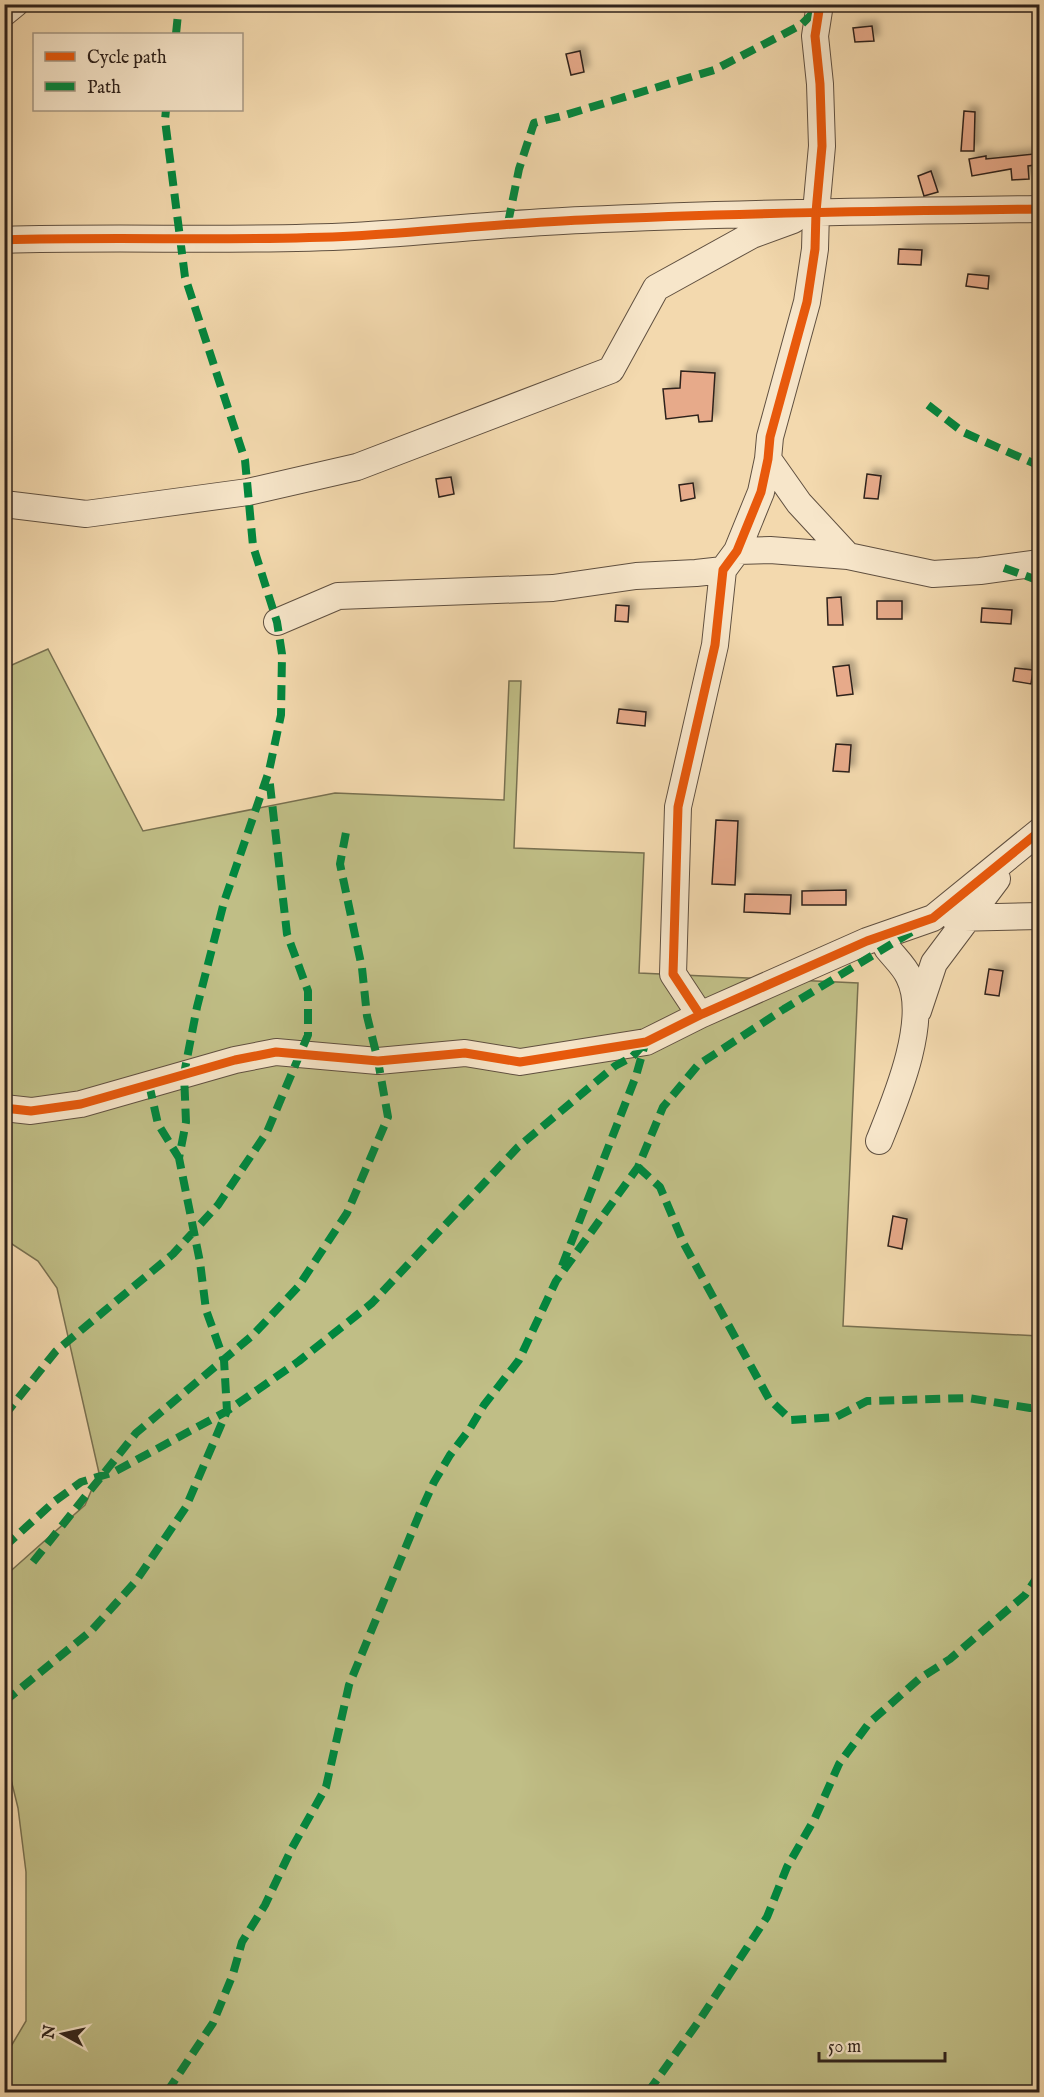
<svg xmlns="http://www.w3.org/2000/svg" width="1044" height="2097" viewBox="0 0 1044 2097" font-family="'IM FELL English',serif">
<defs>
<filter id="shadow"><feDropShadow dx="5.5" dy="-5.5" stdDeviation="3" flood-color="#0004"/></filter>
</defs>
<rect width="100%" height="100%" fill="#f3d9ae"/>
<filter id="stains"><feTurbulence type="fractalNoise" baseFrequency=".00333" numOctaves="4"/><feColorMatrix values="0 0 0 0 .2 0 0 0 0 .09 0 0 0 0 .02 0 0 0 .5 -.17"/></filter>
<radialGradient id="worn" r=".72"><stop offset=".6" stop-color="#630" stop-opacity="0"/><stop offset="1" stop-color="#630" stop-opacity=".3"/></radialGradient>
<!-- green -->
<path fill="#c0be86" stroke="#787050" stroke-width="1.5" d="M48 649 143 831 335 793 504 800 509 681H521L514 848 644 853 639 973 858 983 843 1326 1039 1336V2092H5L4 2053 10 2048 26 2021V1872L18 1808 4 1751 5 1576 85 1505 99 1473 57 1288 38 1261 12 1244 5 1243V668Z"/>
<!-- building -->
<path fill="#e7aa8a" stroke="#2f221b" stroke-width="1.5" filter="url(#shadow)" d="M872 26 874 41 855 42 853 28Z
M580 51 584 72 571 75 566 54Z
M964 111 975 112 974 151H961Z
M1034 154 1035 165 1028 166 1029 179 1012 180 1011 169 972 176 969 159 986 156V159Z
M931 171 938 192 924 196 918 176Z
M899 249 922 250 921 265 898 264Z
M968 274 989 276 988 289 966 286Z
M681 371 715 373 712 421 699 422 698 415 666 419 663 389 680 388Z
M867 474 881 476 878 499 864 498Z
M451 477 454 494 439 497 436 479Z
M693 483 695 498 681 501 679 485Z
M841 597 843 625H828L827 598Z
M877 601H902V619H877Z
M616 605 629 606 628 622 615 621Z
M982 608 1012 610 1011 624 981 622Z
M849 665 853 694 837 696 833 667Z
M1015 668 1033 670 1031 684 1013 681Z
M619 709 646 712 645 726 617 723Z
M836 744 851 745 849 772 833 771Z
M716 820 738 821 735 885 712 884Z
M846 890V905H802V891Z
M745 894 791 895 790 914 744 912Z
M989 969 1003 971 999 996 985 994Z
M893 1216 907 1219 902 1249 888 1246Z"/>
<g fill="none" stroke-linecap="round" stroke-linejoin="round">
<defs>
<path id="minor" d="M4 13 15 4
M4 240C121 236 237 242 353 236 429 232 505 223 582 220 734 213 887 211 1040 209
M768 459 799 503 848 556
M4 504 86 514 248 492 357 467 611 370 656 288 752 235 793 220
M737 551 770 550 848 556 933 574 980 571 1040 563
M277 622 338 596 553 588 636 576 696 573 723 570
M954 918 1040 916
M918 1011 934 963 997 879
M700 1015 673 974 678 807 715 645 723 570 737 551 761 492 768 459 770 437 807 302 815 249 816 212 822 146 820 84 815 36 820 4
M4 1108 31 1111 81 1104 235 1060 276 1052 378 1061 465 1053 520 1062 646 1042 700 1015 867 941 933 918 1040 831
M879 1141C896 1099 930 1019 909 977 905 967 894 957 887 948"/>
</defs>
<!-- minor casing -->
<use href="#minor" stroke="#605040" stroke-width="28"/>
<!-- minor -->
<use href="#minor" stroke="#f7e6ca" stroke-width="26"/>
<!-- quiet -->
<path stroke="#00873e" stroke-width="8" stroke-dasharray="15 8" stroke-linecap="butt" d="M176 34 179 4
M508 223 519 169 534 123 562 116 714 70 801 25 818 8
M928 405 963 432 1040 466
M1004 568 1040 581
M149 1084 158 1124 179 1158
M638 1167 660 1187 684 1244 769 1399 791 1420 836 1417 867 1401 968 1398 1030 1408 1040 1407
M562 1266 636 1076 645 1044
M4 1416 56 1351 173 1254 218 1205 267 1132 308 1035V991L287 934 269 776
M4 1547 55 1501 81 1482 114 1472 227 1411 299 1361 372 1303 518 1147 615 1066 632 1057 644 1044
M33 1562 136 1433 253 1335 298 1287 347 1213 388 1117 378 1061 367 1016 362 968 340 864 347 827
M4 1702 92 1630 136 1581 186 1507 227 1411 224 1360 206 1310 200 1262 179 1158 186 1122 184 1074 197 1007 224 902 269 771 281 715 282 654 277 622 253 546 245 460 185 277 165 120 166 110
M167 2092 213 2023 233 1974 242 1942 265 1905 292 1848 326 1787 349 1685 419 1515 434 1482 450 1455 469 1430 484 1405 519 1360 556 1281 638 1167 663 1107 698 1065 784 1009 913 931
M648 2092 699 2021 767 1917 787 1867 815 1818 839 1764 869 1723 919 1679 950 1659 1025 1595 1040 1573"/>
<defs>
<path id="cycleway" d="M4 240C121 236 237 242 353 236 429 232 505 223 582 220 734 213 887 211 1040 209
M700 1015 673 974 678 807 715 645 723 570 737 551 761 492 768 459 770 437 807 302 815 249 816 212 822 146 820 84 815 36 820 4
M4 1108 31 1111 81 1104 235 1060 276 1052 378 1061 465 1053 520 1062 646 1042 700 1015 867 941 933 918 1040 831"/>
</defs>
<!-- cycleway casing -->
<use href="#cycleway" stroke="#f7e6ca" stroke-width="13"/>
<!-- cycleway -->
<use href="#cycleway" stroke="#e8590c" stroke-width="9"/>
</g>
<!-- margin -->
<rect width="1044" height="2097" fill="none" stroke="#f3d9ae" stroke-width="24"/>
<rect x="6" y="6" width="1032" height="2085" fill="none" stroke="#2f221b" stroke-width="3"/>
<rect x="12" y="12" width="1020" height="2073" fill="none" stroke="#2f221b" stroke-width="1.5"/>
<!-- legend -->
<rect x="33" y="33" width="210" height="78" fill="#f7e6ca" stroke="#a79884" stroke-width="1.5"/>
<rect x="45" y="52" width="30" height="9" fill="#e8590c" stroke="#a79884" stroke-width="1.5"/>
<text x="87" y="63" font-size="18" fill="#2f221b">Cycle path</text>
<rect x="45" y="82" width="30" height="9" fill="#00873e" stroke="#a79884" stroke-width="1.5"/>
<text x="87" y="93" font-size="18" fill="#2f221b">Path</text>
<!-- north arrow -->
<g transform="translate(63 2034) rotate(278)" stroke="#f7e6ca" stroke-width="4.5" paint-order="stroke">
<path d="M0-4.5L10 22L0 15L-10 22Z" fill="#2f221b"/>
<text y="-9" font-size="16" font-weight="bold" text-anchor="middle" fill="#2f221b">N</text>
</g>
<!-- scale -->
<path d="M819 2052v9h126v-9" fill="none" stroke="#2f221b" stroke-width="3"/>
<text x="828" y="2052" font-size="18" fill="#2f221b" stroke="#f7e6ca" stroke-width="4.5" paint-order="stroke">50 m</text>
<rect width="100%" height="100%" filter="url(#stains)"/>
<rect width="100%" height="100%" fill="url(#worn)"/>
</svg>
